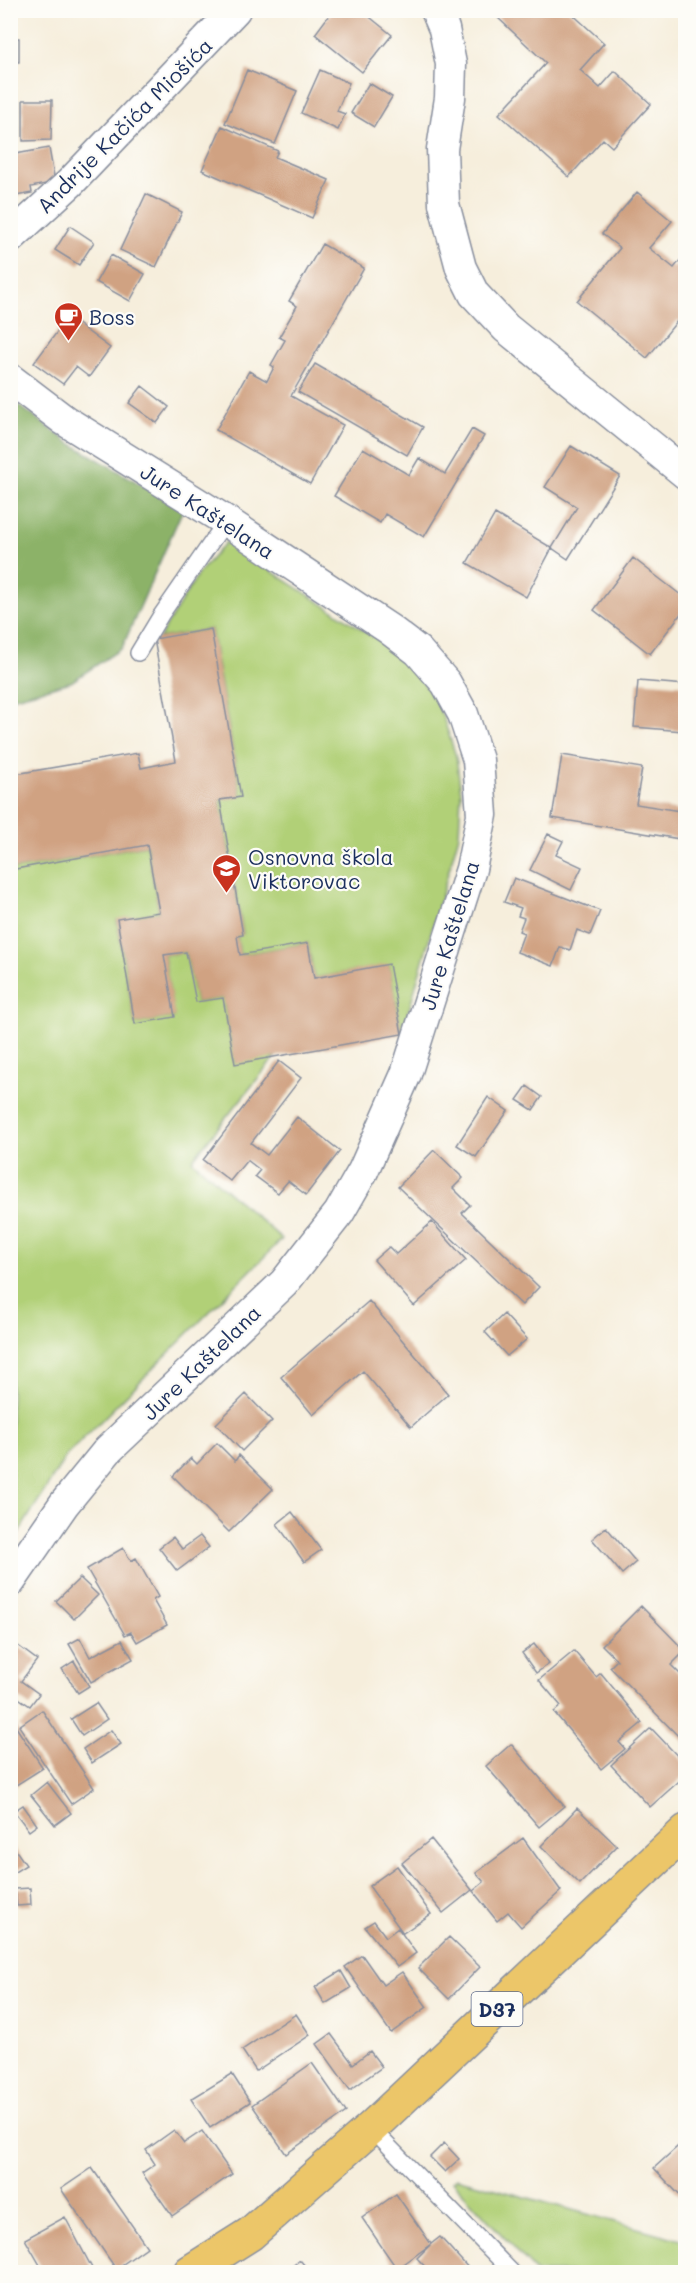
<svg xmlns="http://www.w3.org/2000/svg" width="696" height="2283" viewBox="0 0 696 2283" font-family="Mali,sans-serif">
<rect width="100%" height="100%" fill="#fdfcf7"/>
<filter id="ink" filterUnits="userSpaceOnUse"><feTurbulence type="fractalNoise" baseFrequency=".0167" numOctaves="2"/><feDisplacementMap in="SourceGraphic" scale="12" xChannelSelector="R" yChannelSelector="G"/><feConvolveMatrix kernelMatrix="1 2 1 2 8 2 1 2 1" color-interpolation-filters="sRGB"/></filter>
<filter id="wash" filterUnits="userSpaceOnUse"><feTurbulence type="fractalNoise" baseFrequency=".008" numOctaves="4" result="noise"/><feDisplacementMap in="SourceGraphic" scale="24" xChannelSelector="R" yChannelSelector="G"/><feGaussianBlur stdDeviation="1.35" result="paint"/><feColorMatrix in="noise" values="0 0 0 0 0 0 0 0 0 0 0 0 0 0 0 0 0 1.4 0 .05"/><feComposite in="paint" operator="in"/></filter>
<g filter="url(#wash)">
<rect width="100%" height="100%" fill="#f6eedc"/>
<!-- green -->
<path fill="#b1d077" stroke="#66806a" stroke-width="1.5" d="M226 542 376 638 413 670 435 698 443 717 456 756 461 793 459 835 402 1034 389 965 314 978 308 943 240 955 237 936 243 934 220 800 241 796 211 629 159 638 198 574Z
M147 845 159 912 117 920 135 1024 174 1017 164 955 186 952 196 1002 223 998 235 1063 276 1056 192 1160 282 1239 66 1456 11 1545V870Z
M456 2178 685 2241V2272H536L452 2181Z"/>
<!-- forest -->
<path fill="#8cb268" stroke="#547063" stroke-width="1.5" d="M10 399 70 443 183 509 122 648 71 682 11 698Z"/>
<g id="blocks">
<!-- building -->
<path fill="#d0a282" d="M333 10H361L392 35 362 72 315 34Z
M503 10H568L604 43 580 70 600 88 615 71 651 104 612 147 603 139 569 177 499 114 546 63 497 17Z
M10 38H19V62H10Z
M247 70 297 91 275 144 225 123Z
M320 70 349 83 337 111 345 114 338 130 301 113Z
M369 83 392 97 374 127 351 113Z
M23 100H52L51 140 23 141Z
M222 126 278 151 275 157 329 180 312 218 202 170Z
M49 148 55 182 31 187 32 193 10 197V155Z
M637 192 672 221 649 248 674 268 686 253V326L678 320 647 358 577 301 620 248 602 234Z
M146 194 182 212 156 267 120 250Z
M70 226 94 242 79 265 55 250Z
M322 244 364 268 291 396 343 425 310 484 216 430 249 371 267 381 274 367 271 365 285 340 279 337 297 306 289 301Z
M111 255 145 274 130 301 96 282Z
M68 317 110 348 89 377 76 367 63 384 34 363Z
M315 364 423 427 407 455 298 392Z
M142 386 169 407 157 423 129 403Z
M472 429 484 436 424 537 385 514 380 523 334 496 363 448 409 475 419 458 445 474Z
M571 446 620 476 568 559 552 548 577 507 545 487Z
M495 514 552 548 526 597 467 563Z
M633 558 686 599V607L650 654 594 610Z
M211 629 241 797 220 800 243 935 237 936 240 955 308 943 314 978 389 964 402 1034 235 1064 223 998 196 1002 186 952 164 955 175 1017 135 1024 117 919 159 912 147 845 10 870V775L138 753 141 768 176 761 154 639Z
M638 681 686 685 683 731 634 727Z
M562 755 642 768 636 804 686 812V840L552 818Z
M548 834 563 841 556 855 582 867 571 890 530 870Z
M514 878 600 911 590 935 577 930 570 950 560 947 553 966 517 952 524 933 519 931 524 918 518 916 521 908 504 902Z
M279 1061 301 1078 251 1143 267 1155 297 1117 340 1151 306 1195 288 1181 278 1193 255 1176 260 1170 247 1160 230 1181 203 1160Z
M527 1086 542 1097 533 1110 517 1100Z
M488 1097 508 1111 476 1157 457 1145Z
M434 1150 463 1178 453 1188 470 1205 462 1213 539 1287 522 1305 398 1187Z
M432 1222 466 1260 414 1306 374 1260 389 1247 396 1254Z
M369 1301 448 1394 411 1427 363 1371 313 1415 281 1377Z
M504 1314 527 1339 507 1356 485 1332Z
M246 1394 272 1421 242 1451 216 1424Z
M217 1443 235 1461 239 1455 273 1489 229 1532 173 1476 191 1458 197 1464Z
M292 1512 321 1550 304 1562 277 1524Z
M606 1527 636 1562 622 1574 592 1539Z
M200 1536 209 1547 177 1571 159 1548 173 1537 182 1549Z
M123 1548 131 1561 136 1558 158 1597 153 1600 167 1625 137 1642 131 1632 125 1635 87 1569Z
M80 1578 98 1595 74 1619 56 1601Z
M641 1606 685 1651 671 1665 686 1680V1744L610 1667 617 1660 602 1645Z
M80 1638 90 1657 122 1640 133 1659 91 1682 69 1644Z
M534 1644 549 1664 536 1673 522 1653Z
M17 1645 37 1660 21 1681 39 1694 30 1706 10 1692V1654Z
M574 1651 596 1677 601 1673 642 1723 619 1742 625 1749 601 1769 554 1712 561 1706 539 1680Z
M74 1661 89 1686 78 1693 62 1669Z
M96 1703 107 1719 82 1736 71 1719Z
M42 1710 94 1788 71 1804 19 1726Z
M10 1718 43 1768 10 1789Z
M651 1728 686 1765V1775L650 1807 611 1765Z
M111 1730 121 1744 92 1763 83 1749Z
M511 1744 564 1806 539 1827 486 1766Z
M47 1782 71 1813 55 1825 31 1795Z
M23 1805 37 1825 29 1831 14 1811Z
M577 1808 617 1846 580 1884 541 1846Z
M523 1838 561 1891 521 1927 508 1912 497 1921 473 1891 484 1882 476 1873Z
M431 1839 472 1890 443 1913 402 1863Z
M10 1842 26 1865 10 1875Z
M397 1866 431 1914 403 1933 369 1886Z
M30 1888 31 1905 17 1906 15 1889Z
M374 1921 386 1937 398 1928 416 1953 397 1967 365 1927Z
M449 1937 480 1967 449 1999 418 1968Z
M362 1955 383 1985 402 1972 427 2007 391 2033 345 1967Z
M341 1971 351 1988 325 2004 315 1987Z
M296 2014 310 2035 256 2071 242 2050Z
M331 2034 353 2064 370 2051 382 2067 350 2090 317 2044Z
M312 2063 346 2112 286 2154 252 2105Z
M232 2074 250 2102 210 2128 191 2099Z
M174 2130 184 2143 202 2131 232 2174 172 2216 142 2173 155 2164 146 2150Z
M686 2139V2202L654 2168Z
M444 2143 459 2159 445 2172 430 2157Z
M92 2168 147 2247 116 2269 61 2189Z
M396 2194 431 2244 440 2237 472 2272H430L417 2258 431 2244 397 2269 362 2218Z
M65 2217 94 2272H44L25 2239Z
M300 2260 310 2272H285Z"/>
</g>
</g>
<g filter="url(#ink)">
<use href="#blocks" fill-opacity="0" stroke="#888e9d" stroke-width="1.5"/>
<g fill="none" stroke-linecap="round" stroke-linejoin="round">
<defs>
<path id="service" d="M138 653 161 615 226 521
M371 2128 512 2272"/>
<path id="minor" d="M436 10 444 29 451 64 450 98 442 149 444 204 461 268 474 294 506 328 686 474
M10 238 70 183 235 10
M10 379 64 420 226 521 389 629 418 651 446 683 463 714 478 760 482 815 471 869 406 1074 363 1171 339 1213 284 1283 108 1450 64 1504 10 1582"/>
<path id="primary" d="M190 2272 250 2234 371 2128 686 1831"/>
</defs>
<!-- service casing -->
<use href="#service" stroke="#888e9d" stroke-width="18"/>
<!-- minor casing -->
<use href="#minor" stroke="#888e9d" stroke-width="33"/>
<!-- primary casing -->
<use href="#primary" stroke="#888e9d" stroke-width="36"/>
<!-- service -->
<use href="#service" stroke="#fff" stroke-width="15"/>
<!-- minor -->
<use href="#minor" stroke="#fff" stroke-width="30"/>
<!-- primary -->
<use href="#primary" stroke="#ecc669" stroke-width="33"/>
</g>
</g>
<!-- icons -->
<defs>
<symbol id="cafe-pin" viewBox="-11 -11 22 30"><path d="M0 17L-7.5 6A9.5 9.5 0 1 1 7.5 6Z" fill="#c8321e" stroke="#fdfcf7"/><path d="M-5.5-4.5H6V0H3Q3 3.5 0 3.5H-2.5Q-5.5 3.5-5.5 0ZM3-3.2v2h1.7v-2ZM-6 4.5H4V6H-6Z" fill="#fff"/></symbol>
<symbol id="school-pin" viewBox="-11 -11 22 30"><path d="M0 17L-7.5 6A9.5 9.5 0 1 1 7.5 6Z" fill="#c8321e" stroke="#fdfcf7"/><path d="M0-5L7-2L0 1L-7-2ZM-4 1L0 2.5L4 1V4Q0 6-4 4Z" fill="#fff"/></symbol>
</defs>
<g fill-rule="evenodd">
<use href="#cafe-pin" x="52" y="300" width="33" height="45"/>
<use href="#school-pin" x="210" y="852" width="33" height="45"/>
</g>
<g text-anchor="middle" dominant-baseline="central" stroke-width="4.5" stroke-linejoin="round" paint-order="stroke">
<!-- shield labels -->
<rect fill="#fdfcf7" stroke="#5f6c8c" stroke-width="1.5" x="471.5" y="1992" width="51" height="34" rx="4.5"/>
<g font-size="20" font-weight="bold" fill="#1b2f5e">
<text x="497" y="2009">D37</text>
</g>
<!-- street labels -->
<g font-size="21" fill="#1b2f5e" stroke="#fdfcf7">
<text transform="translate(124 125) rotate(-45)">Andrije Kačića Miošića</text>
<text transform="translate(208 511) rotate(33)">Jure Kaštelana</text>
<text transform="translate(449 935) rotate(-73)">Jure Kaštelana</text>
<text transform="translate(201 1362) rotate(-44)">Jure Kaštelana</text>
</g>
<!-- poi labels -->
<g font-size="21" fill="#1b2f5e" stroke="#fdfcf7" text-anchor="start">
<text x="89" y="316">Boss</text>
<text x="248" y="856">Osnovna škola<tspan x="248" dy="24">Viktorovac</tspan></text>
</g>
</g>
<!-- margin -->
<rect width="696" height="2283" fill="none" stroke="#fdfcf7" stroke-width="36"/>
</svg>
